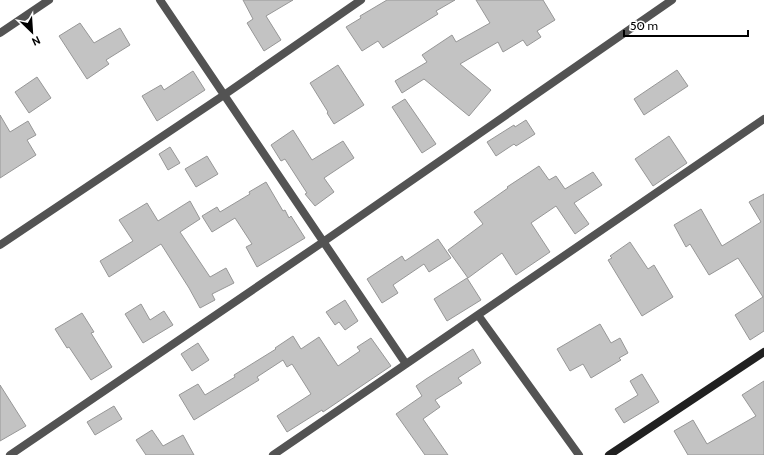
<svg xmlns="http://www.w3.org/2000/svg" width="764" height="455" viewBox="0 0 764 455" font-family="Cabin,sans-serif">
<rect width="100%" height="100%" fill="#fff"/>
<!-- building -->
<path fill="#c3c3c3" stroke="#979797" d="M243 0H293L266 16 281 40 264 51 247 23 253 19Z
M387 0H455L436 11 438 14 383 48 378 41 362 51 346 27 361 18 360 16Z
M476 0H543L555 20 537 31 541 37 527 46 523 40 503 52 498 42 460 64 491 90 469 116 424 79 402 93 395 81 427 62 422 55 452 35 456 42 490 23Z
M80 23 94 43 120 28 130 45 106 60 109 64 87 79 59 36Z
M338 65 364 105 334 124 327 113 328 112 310 83Z
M677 70 688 86 644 115 634 99Z
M193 71 205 90 157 121 142 96 161 85 164 90Z
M37 77 51 98 29 113 15 92Z
M405 99 436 144 422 153 392 107Z
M0 115 10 132 28 121 36 135 27 140 36 155 0 178Z
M526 120 535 134 516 146 514 144 496 156 487 142 514 125 515 127Z
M293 130 312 160 343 141 354 158 324 178 334 192 315 206 305 194 307 193 285 159 281 161 271 145Z
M669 136 687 163 653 186 635 159Z
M170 147 180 163 168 170 159 154Z
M207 156 218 174 196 187 185 169Z
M539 166 549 180 556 176 565 189 593 172 602 185 574 203 589 224 575 234 556 206 531 223 550 252 516 275 502 253 468 278 448 250 483 224 474 212 508 188 507 187Z
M266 182 283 211 285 210 289 218 291 216 305 238 257 267 246 247 252 244 235 218 212 232 202 216 217 207 220 212 250 194 249 192Z
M764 194V331L750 340 735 315 763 297 738 258 709 275 690 244 686 247 674 225 701 209 722 246 761 222 749 202Z
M190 201 200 219 180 232 210 277 226 268 234 283 212 294 215 300 200 308 189 288 161 244 109 277 100 261 133 241 119 220 147 203 158 221Z
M438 239 451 258 429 272 424 264 393 285 398 293 382 303 367 279 402 256 405 261Z
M630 242 648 269 654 265 673 297 642 316 608 260 612 258 610 256Z
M467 278 481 300 447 321 434 299Z
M345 300 358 321 345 330 339 322 335 325 326 312Z
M141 304 150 320 164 311 173 325 143 343 125 314Z
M82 313 94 332 91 333 112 367 91 380 69 347 67 348 55 329Z
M600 324 611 343 620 338 628 353 619 358 621 360 591 378 583 364 570 371 557 349Z
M293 336 301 349 319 337 338 366 360 351 357 347 371 338 391 366 323 412 322 410 287 432 277 416 311 394 292 364 287 367 283 360 257 377 259 380 194 420 179 395 198 384 205 395 235 377 234 375 276 349 275 348Z
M198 343 209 360 192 371 181 354Z
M473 349 481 363 458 378 462 383 435 400 440 407 423 419 448 455H425L396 414 422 396 416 386 426 379Z
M642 374 659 402 624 423 615 409 638 395 630 381Z
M764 381V455H688L674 431 693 420 707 444 756 416 742 395Z
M0 385 26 426 0 441Z
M114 406 122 419 95 435 87 422Z
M152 430 163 446 183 435 194 455H146L136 440Z"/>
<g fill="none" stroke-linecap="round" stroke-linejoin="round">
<!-- street -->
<path stroke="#535353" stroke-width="8" d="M160 0 406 364
M0 33 49 0
M0 245 224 95 361 0
M478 315 579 455
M10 455 323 242 672 0
M273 455 764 119"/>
<!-- secondary -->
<path stroke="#202020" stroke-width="8" d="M609 455 764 352"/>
</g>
<!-- north arrow -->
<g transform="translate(32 32) rotate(155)" stroke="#ffffff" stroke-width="3" paint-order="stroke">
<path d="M0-3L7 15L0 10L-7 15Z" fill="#000000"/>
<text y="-6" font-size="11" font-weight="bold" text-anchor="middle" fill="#000000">N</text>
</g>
<!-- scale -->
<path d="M624 30v6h124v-6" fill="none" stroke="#000000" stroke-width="2"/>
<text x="630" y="30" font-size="12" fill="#000000" stroke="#ffffff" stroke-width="3" paint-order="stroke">50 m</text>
</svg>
